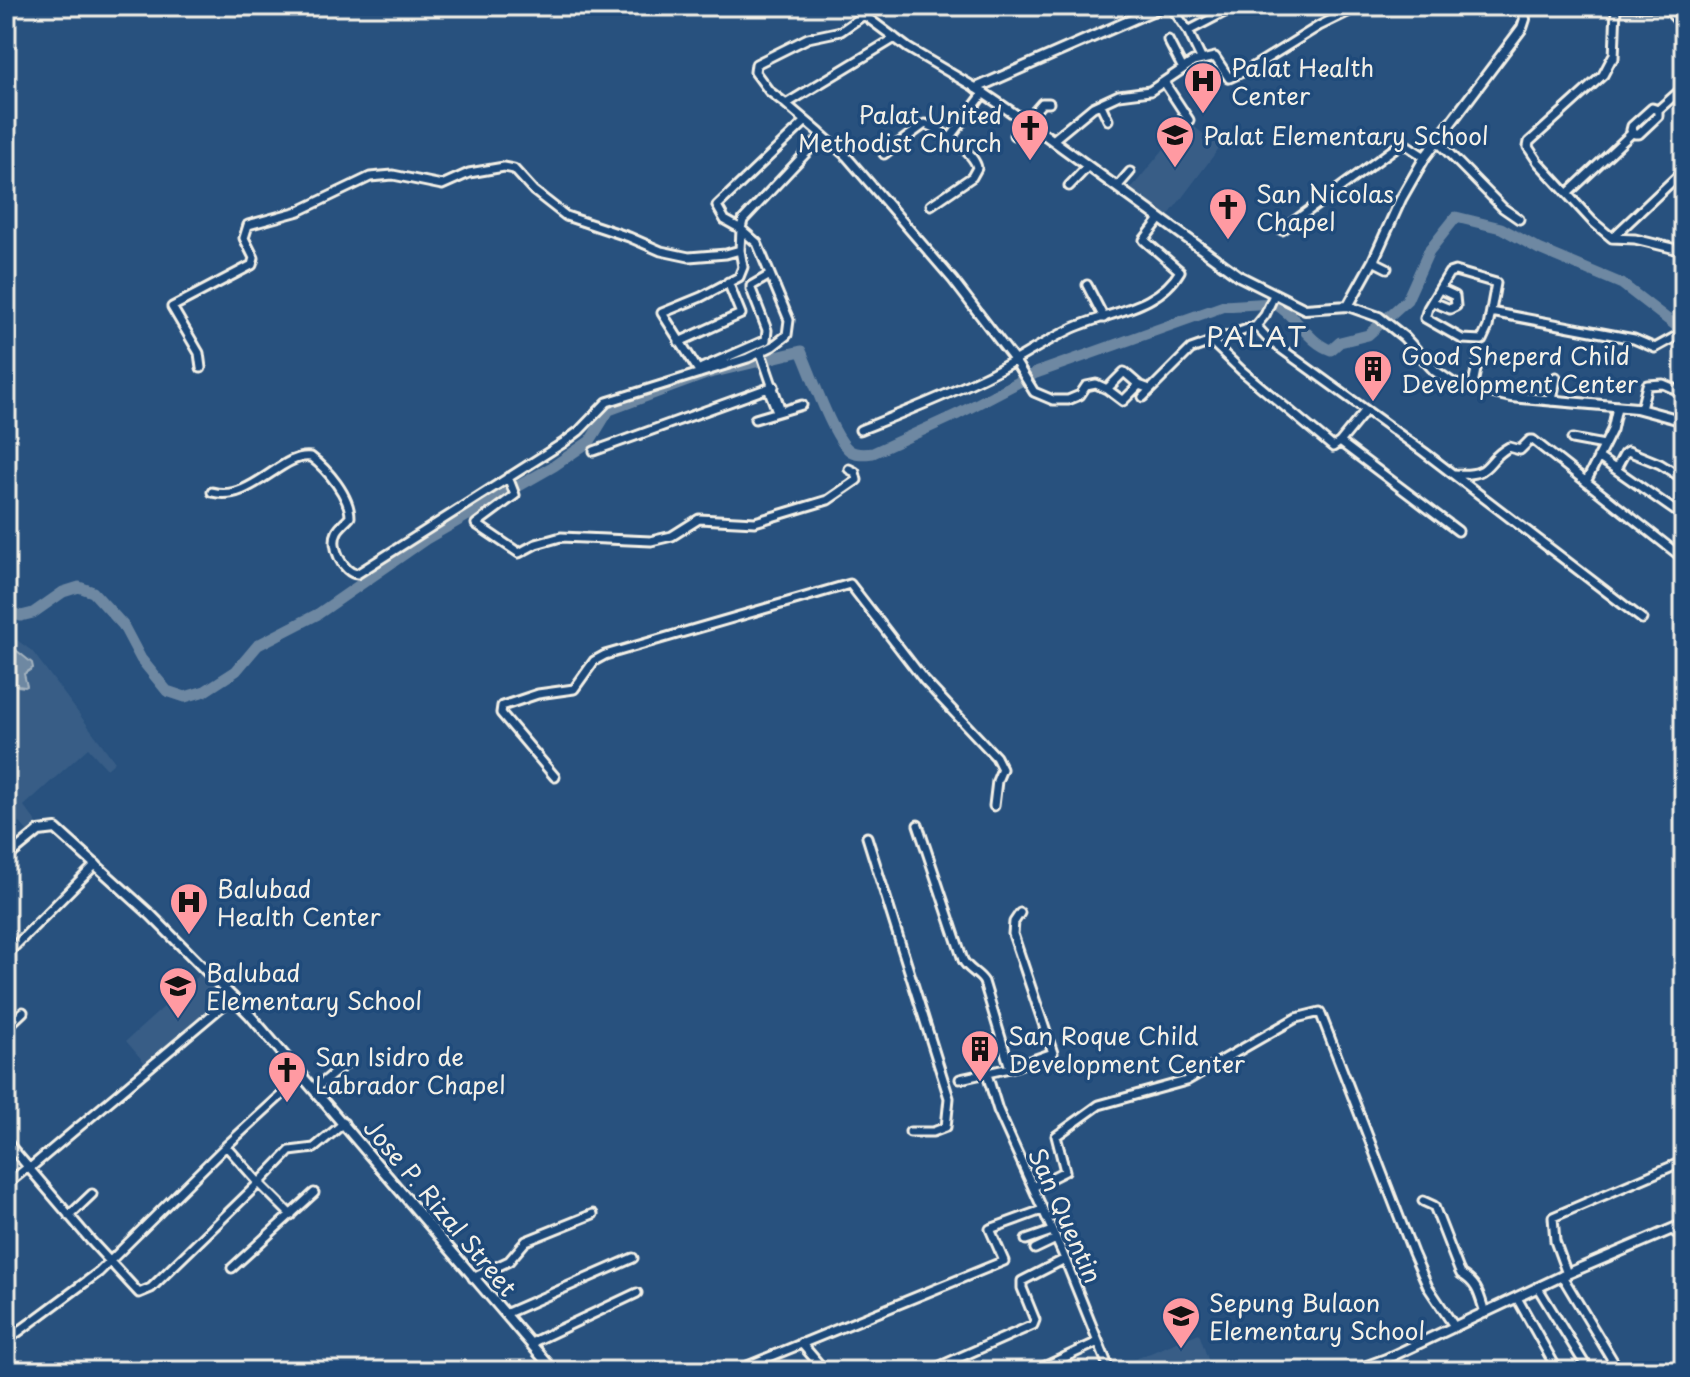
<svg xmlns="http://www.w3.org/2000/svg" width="1690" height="1377" viewBox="0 0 1690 1377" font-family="'Playpen Sans',sans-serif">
<rect width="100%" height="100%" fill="#28517e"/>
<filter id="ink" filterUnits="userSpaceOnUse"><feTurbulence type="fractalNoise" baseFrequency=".0125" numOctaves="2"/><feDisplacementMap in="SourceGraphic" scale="16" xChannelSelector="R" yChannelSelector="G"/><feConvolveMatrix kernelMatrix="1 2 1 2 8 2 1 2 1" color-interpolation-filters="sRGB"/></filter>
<g filter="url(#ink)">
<!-- built -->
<path fill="#375d86" d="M1187 121 1220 147 1166 219 1129 191Z
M6 632 32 651 115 762 107 769 88 748 24 806 40 827 30 834 6 807Z
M205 970 231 998 149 1068 126 1041Z
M1199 1333 1212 1371H1117L1116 1367Z"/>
<!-- water -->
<path fill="#6e88a2" stroke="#a4b2be" stroke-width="2" d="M6 642 32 663 33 668 24 674 27 686 25 687 18 686 6 674Z"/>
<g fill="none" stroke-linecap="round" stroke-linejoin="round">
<!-- river -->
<path stroke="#6e88a2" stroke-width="11" d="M6 611 21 616 33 613 63 592 79 587 93 592 123 625 141 659 167 691 185 697 205 691 236 671 258 645 318 614 426 539 554 466 590 441 609 410 706 374 801 351C811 373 832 436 849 450 855 455 865 454 873 453L958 414 1036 373 1224 306 1273 303C1296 314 1307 342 1331 350L1340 342 1368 335 1407 300 1429 251 1456 217 1501 228 1539 249 1622 284 1684 332"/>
<defs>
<path id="minor" d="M852 6 908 48 976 88
M1171 6 1188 31 1201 58
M1616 6 1614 58 1613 56 1603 75 1529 142 1528 147 1538 162 1593 222 1612 238 1635 239 1684 251
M1616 7H1665L1684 27
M1188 31 1236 6
M1168 40 1183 69
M1164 82 1189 120
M786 104 769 91 755 72 756 64 808 38 841 31 864 15
M1101 105 1108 120
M1658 110V116L1639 134H1635L1631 130 1632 126 1652 108 1658 110 1684 87
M820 133 847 157 953 280 1015 361 1034 392 1053 400H1068L1080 395 1086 386 1096 384 1107 389
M1014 135 1042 103H1049
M950 138 984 93
M1053 140 1093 107 1119 95 1150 91 1193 62 1215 57 1229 78 1253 67 1319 26 1360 6
M1437 141 1503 208 1519 219
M884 154 925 124C940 129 975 153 977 168L972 177 931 205
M1069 186 1088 166
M1117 187 1130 172
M1568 193 1633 132
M1282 230 1399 145 1408 146 1425 157
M1612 238 1684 170
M1373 261 1387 268
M1455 271 1496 283 1488 327 1482 340 1462 339 1425 318 1428 308 1449 273Z
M1087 285 1104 318
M1433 302 1450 309 1456 306 1455 296 1440 289
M1491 312 1634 339 1655 348 1684 332
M1256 326 1269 340 1424 452 1642 619
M679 342 741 314 728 282
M1212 342 1242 371 1333 447 1340 442 1366 410
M761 353 781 411
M201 368 199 353 172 307 252 265 254 258 244 238 248 225 299 211 370 177 393 175 442 185 469 173 504 167 514 169 534 191 566 216 629 237 661 251 689 257 726 254 740 250 741 229 725 220 717 206 806 121
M702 368 766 340 767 330 751 289V286L770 275
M700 373 662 313 701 297 739 277 743 267 740 250
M1139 385 1123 401 1107 389 1124 372 1139 385 1150 389
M768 388 777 411
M1472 389 1477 365
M1143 397 1191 349 1256 326 1265 315 1274 295
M1552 401 1556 377
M1641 409 1647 385 1663 384 1684 393
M755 419 802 405
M860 430C902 413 943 397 984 377 1013 363 1040 344 1069 330 1105 312 1158 310 1180 271L1144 240 1160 219
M1572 439 1604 445
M1340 442 1458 531
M594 451 774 386
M1598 457 1684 517
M1617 467 1624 454 1628 451 1660 464 1684 479
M1454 474C1494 477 1483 461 1509 447L1520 450 1530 440H1533L1684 559
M508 477 515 495 476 524 519 553 536 544 561 537 651 541 672 536 699 519 755 522 828 500 857 480 855 472 849 469
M1586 482 1612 430 1617 407
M212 492C251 503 282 452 311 457 327 469 350 496 350 517 346 522 340 526 337 532 330 546 343 573 357 574L563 443 579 431 607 402 748 358 773 346 787 335 789 320 757 243 741 229 743 220 820 138V133L786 104 895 38
M555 777 501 713 502 706 538 694 574 689 594 661 605 655 850 584 924 680 996 757 1002 769 997 781 994 806
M918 825 963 960C968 970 979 973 984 982L1010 1068
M867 837 949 1098 946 1127 933 1132H910
M6 955 96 864
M6 1028 23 1012
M987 1074 998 1110 1062 1252 1110 1371
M960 1079 1010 1068 1053 1053 1013 934 1014 922 1020 913
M315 1089 349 1061
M6 1141 91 1241 139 1293 151 1288 259 1183 291 1215
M226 1146 259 1183 290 1151 314 1148 344 1123
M30 1168 233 997
M6 1185 28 1167
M1033 1187 1065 1171 1056 1136 1099 1105 1186 1081 1296 1018 1320 1012 1413 1253 1428 1287 1454 1326
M1423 1201 1434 1206 1459 1270 1461 1274C1478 1284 1479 1294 1485 1313
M69 1216 92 1194
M1672 1230 1684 1238
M1026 1240 1052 1231
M1035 1249 1056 1239
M232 1268 314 1193
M1567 1274 1555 1241 1553 1217 1684 1161
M1562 1276 1619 1371
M473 1278 509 1261 526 1241 593 1214
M1538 1288 1589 1371
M1517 1298 1558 1371
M505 1314 633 1258
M6 1341 99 1272 226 1146 303 1075
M531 1343 637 1293
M801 1343 825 1371
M735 1371 1004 1261 990 1229 1042 1210
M929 1371 1033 1325 1035 1320 1022 1288V1281L1065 1259
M1035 1371 1098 1342
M1602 1371 1614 1364"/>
<path id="tertiary" d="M976 88 1044 134 1239 276 1305 309 1348 306 1379 317 1404 337 1435 371 1454 384 1511 397 1636 408 1684 421
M976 88 1163 6
M1348 306 1373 261 1401 199 1425 157 1522 28 1525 19 1522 6
M6 858 39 831 56 829 151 915 249 1014 554 1371
M1386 1359 1391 1371
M1353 1371 1386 1359 1562 1276 1684 1224"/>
</defs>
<!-- minor casing -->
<use href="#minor" stroke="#f4f1e8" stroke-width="13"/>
<!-- tertiary casing -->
<use href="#tertiary" stroke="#f4f1e8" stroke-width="14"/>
<!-- minor -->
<use href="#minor" stroke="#1f4a7a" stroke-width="7"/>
<!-- tertiary -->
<use href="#tertiary" stroke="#1f4a7a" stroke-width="8"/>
</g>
</g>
<!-- icons -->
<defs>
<symbol id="hospital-pin" viewBox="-11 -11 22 30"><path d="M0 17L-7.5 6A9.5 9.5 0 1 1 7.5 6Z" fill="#ff9aa2" stroke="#1f4a7a"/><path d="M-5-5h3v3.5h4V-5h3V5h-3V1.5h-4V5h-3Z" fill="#111"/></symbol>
<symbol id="church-pin" viewBox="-11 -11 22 30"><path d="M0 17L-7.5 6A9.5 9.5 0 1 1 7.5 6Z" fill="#ff9aa2" stroke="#1f4a7a"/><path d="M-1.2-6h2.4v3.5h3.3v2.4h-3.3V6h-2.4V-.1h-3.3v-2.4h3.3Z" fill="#111"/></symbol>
<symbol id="school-pin" viewBox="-11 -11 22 30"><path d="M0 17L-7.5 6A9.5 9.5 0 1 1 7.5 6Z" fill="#ff9aa2" stroke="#1f4a7a"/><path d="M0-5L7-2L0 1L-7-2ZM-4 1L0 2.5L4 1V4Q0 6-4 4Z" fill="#111"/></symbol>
<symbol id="building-pin" viewBox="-11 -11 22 30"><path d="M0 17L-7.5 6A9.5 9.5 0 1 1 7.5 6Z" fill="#ff9aa2" stroke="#1f4a7a"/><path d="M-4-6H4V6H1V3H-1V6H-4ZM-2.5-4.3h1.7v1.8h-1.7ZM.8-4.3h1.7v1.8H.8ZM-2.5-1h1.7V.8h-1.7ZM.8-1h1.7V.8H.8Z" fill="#111"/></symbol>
</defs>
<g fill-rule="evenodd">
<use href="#hospital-pin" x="1181" y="59" width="44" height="60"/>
<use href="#church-pin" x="1008" y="106" width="44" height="60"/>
<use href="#school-pin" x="1153" y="113" width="44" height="60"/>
<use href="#church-pin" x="1206" y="185" width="44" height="60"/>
<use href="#building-pin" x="1351" y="347" width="44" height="60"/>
<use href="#hospital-pin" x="167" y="880" width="44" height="60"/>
<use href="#school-pin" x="156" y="964" width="44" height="60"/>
<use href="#building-pin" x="958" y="1027" width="44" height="60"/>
<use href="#church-pin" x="265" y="1048" width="44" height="60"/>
<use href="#school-pin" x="1159" y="1294" width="44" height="60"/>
</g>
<g text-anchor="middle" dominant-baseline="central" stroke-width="7" stroke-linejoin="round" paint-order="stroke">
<!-- poi labels -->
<g font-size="24" fill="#f4f1e8" stroke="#1f4a7a" text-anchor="start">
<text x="1231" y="67">Palat Health<tspan x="1231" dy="28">Center</tspan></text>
<text x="1002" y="114" text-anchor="end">Palat United<tspan x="1002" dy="28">Methodist Church</tspan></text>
<text x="1203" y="135">Palat Elementary School</text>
<text x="1256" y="193">San Nicolas<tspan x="1256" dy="28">Chapel</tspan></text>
<text x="1401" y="355">Good Sheperd Child<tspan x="1401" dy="28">Development Center</tspan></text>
<text x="217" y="888">Balubad<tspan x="217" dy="28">Health Center</tspan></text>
<text x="206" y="972">Balubad<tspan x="206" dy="28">Elementary School</tspan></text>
<text x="1008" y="1035">San Roque Child<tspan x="1008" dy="28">Development Center</tspan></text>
<text x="315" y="1056">San Isidro de<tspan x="315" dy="28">Labrador Chapel</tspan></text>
<text x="1209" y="1302">Sepung Bulaon<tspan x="1209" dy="28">Elementary School</tspan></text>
</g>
<!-- street labels -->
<g font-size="24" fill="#f4f1e8" stroke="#1f4a7a">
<text transform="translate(441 1207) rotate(50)">Jose P. Rizal Street</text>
<text transform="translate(1066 1215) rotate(66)">San Quentin</text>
</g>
<!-- quarter labels -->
<g font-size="28" letter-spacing="2" fill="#f4f1e8" stroke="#1f4a7a">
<text x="1257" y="335">PALAT</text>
</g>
</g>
<!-- margin -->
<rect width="1690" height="1377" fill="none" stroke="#1f4a7a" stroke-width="32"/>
<rect x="16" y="16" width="1658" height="1345" fill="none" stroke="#f4f1e8" stroke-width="3" filter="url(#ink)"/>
</svg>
